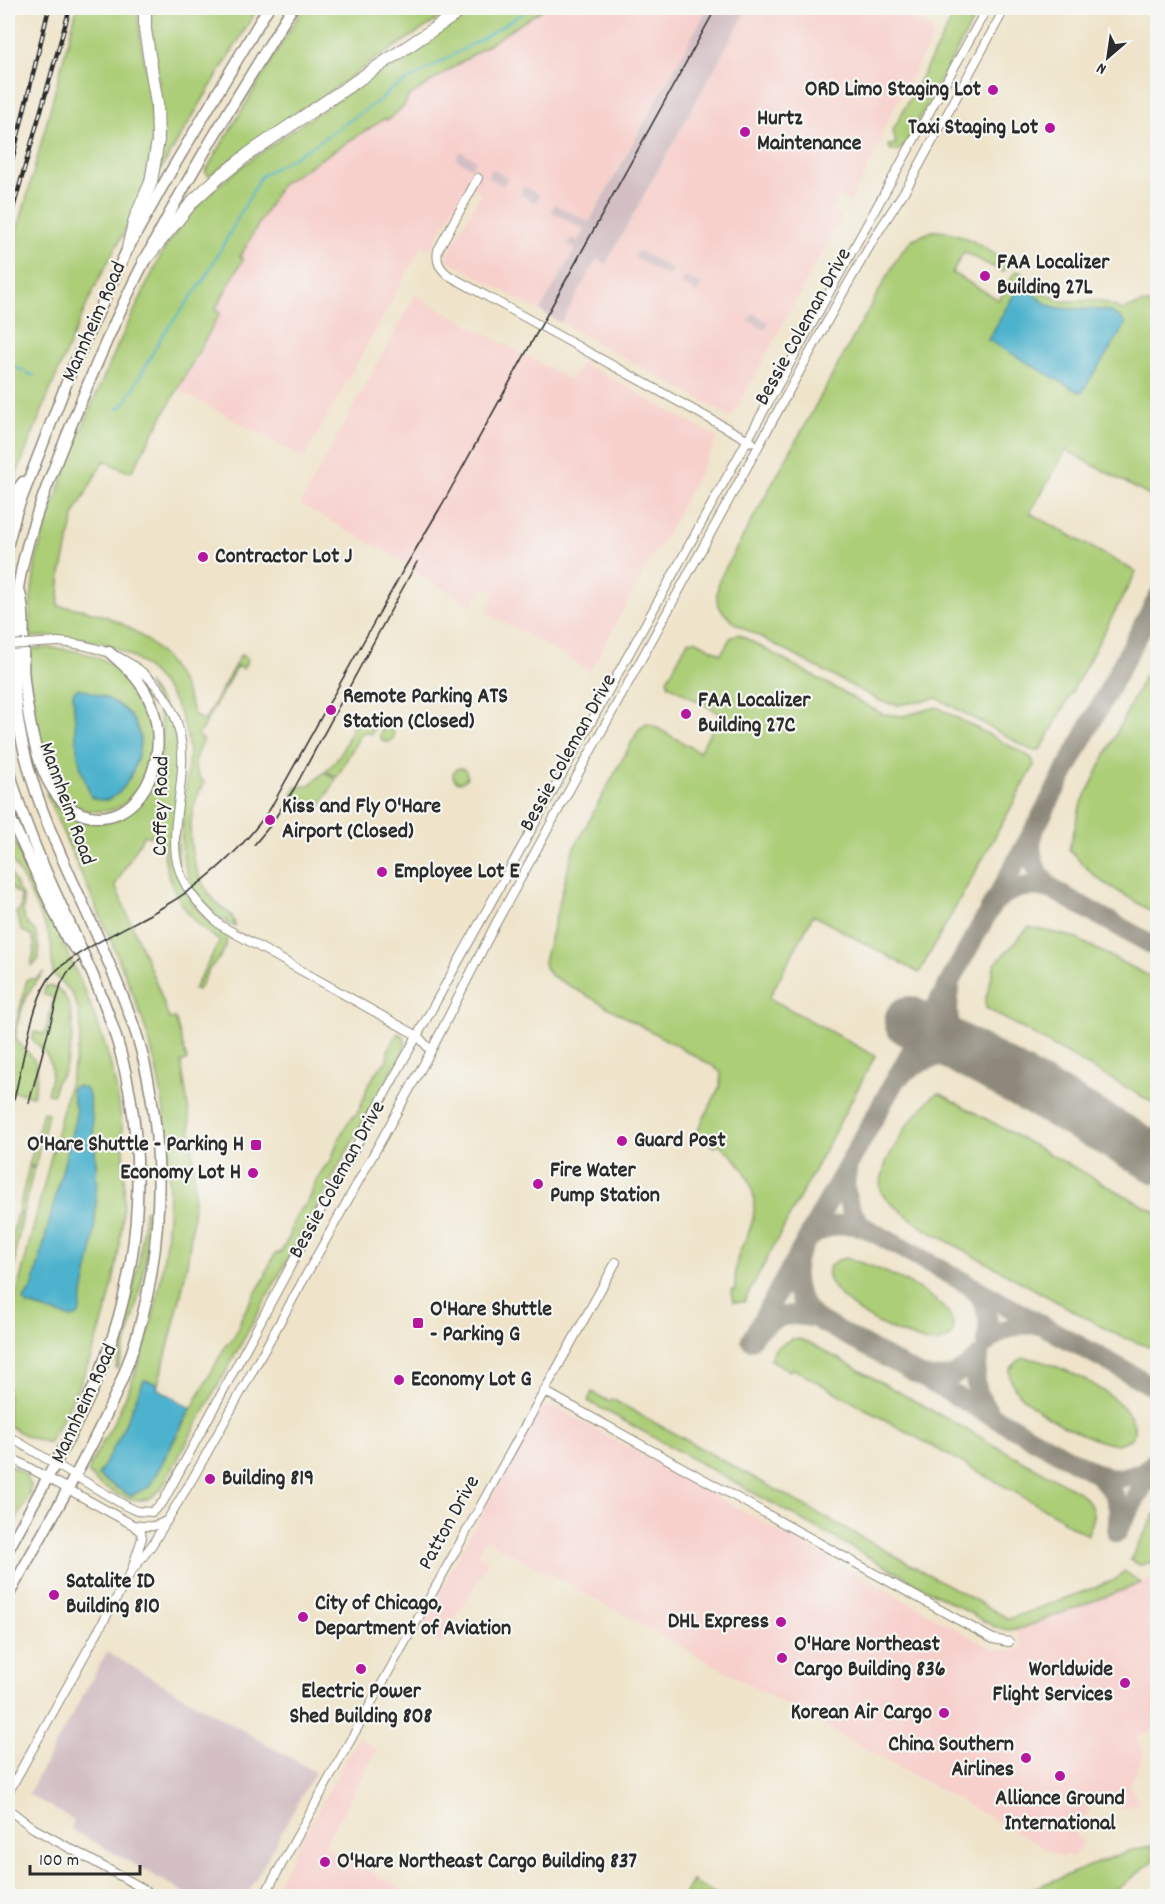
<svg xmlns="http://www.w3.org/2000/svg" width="1165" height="1904" viewBox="0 0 1165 1904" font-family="Dekko,sans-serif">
<rect width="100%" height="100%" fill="#f6f6f2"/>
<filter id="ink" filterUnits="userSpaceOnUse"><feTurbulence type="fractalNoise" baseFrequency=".0167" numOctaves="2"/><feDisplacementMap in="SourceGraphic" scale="12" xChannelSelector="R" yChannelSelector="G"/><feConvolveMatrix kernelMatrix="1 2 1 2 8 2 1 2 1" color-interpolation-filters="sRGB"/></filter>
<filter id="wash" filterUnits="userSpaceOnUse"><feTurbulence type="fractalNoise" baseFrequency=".008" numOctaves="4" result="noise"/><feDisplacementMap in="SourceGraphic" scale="24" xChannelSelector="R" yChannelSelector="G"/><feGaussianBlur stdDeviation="1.35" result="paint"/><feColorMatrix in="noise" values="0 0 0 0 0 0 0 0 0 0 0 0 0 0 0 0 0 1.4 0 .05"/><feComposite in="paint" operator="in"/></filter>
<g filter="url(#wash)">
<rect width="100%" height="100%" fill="#efe4ca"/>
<!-- built -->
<path fill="#f7d0cc" d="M546 8H708L588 222 555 204 551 211 584 230 578 241 570 238 567 244 575 248 540 311 445 259 481 193 467 185 430 250 422 246 304 459 178 389 220 314 215 310 243 260 240 257 281 184 404 106 409 96Z
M748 8H893L934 30 932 39 882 131V143L850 201 839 196 831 211 842 217 732 417 561 323 597 259 607 264Z
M415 295 570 380 581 362 718 438 662 543 655 552 590 671 487 613 495 593 483 586 472 605 419 575 404 562 300 504Z
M553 1406 993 1649 1009 1651 1024 1648 1016 1630 1157 1577V1728L1137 1737 1144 1754 1130 1785 1139 1803 1120 1809 1116 1799 1100 1791 1075 1836 1083 1841 1073 1858 1065 1854 1063 1858 486 1539 478 1555 488 1561 442 1645 417 1631 538 1412 545 1407Z
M358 1737 378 1749 324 1846 415 1896H270Z"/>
<!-- industrial -->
<path fill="#d2bec3" d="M708 8H748L606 264 597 259 561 323 540 311 575 249 567 244 571 238 578 241 584 230 551 211 555 204 589 222Z
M460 151 476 160 472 168 456 159Z
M492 169 508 178 503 186 488 177Z
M524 186 540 195 535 203 520 194Z
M638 250 672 269 668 277 634 258Z
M685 276 701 285 697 293 681 284Z
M753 313 769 322 765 330 749 321Z
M107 1652 315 1772 246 1896H191L71 1829 74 1820 28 1794Z"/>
<!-- green -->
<path fill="#acce77" stroke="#6c7c51" stroke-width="1.5" d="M77 8H138C138 53 157 98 152 143 150 158 148 174 144 188 131 226 106 261 90 298 60 363 34 430 8 496V260L24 208Z
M149 8H258L159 172C167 117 156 62 149 8Z
M303 8H456L382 55 209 176 205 172Z
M476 8H545L409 96 404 106 388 120 384 119 281 184 240 257 243 259 215 310 220 313 132 471H126L104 460 75 513 61 574 58 606C124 611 176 650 194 715L204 721 240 656 241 655 248 659 243 669 237 666 198 736 203 740C195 755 189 769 204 782 183 820 186 868 215 901 223 910 234 913 235 926L226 923 227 920 225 919 223 921C174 882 180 842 186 785 187 774 189 764 189 753 186 702 150 657 101 643 78 636 53 636 29 637L31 598 37 554 53 505 89 411 118 345 162 253 184 220 214 189 245 164 297 127Z
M958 8H980L905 145 898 151 891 150 888 145 896 144 893 130Z
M933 231C960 229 987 249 1009 264L1003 272 964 252 952 273 999 300 1014 273 1018 271 1046 294 1062 301H1100L1123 310 1144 303 1157 307V500L1066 450 1030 513 1136 572 1042 748 1037 751 1031 750 937 698 898 705 882 702 736 624C717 608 713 603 720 578L899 255 913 239Z
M738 634 882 714 903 716 937 707 1029 756 1033 760 1034 766 919 973 813 915 769 998 875 1056 744 1302H733L732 1290H735C735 1278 735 1265 739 1253 744 1242 751 1230 753 1219 759 1185 743 1163 718 1143L715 1147 698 1135V1130L720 1086 721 1073 713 1066 550 975 545 967 544 962 573 850 639 729 647 724 652 725 699 752 721 714 669 685 667 680 688 641 695 640 721 654 731 637Z
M51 648C111 651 159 685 152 750 150 770 142 790 126 802 117 811 104 812 92 811 37 805 28 692 28 649Z
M1157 656V915L1098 879 1069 850 1080 807 1145 675Z
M147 683 167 711 177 744 178 876 192 903 205 918 225 934 227 938 226 946 220 957 210 968 198 990 194 989 220 941C184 919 165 883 163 842L157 841V838L152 835 150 837 144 835 115 885 159 990 169 1019 174 1018 176 1021 187 1060 181 1063C188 1104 194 1144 194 1186 194 1253 176 1319 158 1384L144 1380 120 1436 99 1476 149 1487 226 1345C239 1337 237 1324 244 1313 250 1300 259 1288 266 1276V1272L275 1254 280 1253 290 1236 292 1225 300 1209 304 1207 310 1198 316 1180 324 1168 331 1161 338 1140 349 1121 358 1112 366 1093V1090L375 1074 387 1060 389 1047 398 1033 403 1036 406 1045 161 1489C158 1492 154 1496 150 1498 133 1506 96 1487 88 1472 93 1455 105 1440 113 1424 128 1394 140 1363 149 1331 178 1227 176 1111 139 1010 112 936 76 866 46 793L49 792C66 817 95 831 124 816L160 762 162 728 157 704Z
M362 714 371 719 368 726 374 729 371 734 365 732 361 734 337 777 326 771C342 757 349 737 355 717Z
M380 735a7 7 0 1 1 14 0a7 7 0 1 1-14 0Z
M453 775a7 7 0 1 1 14 0a7 7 0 1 1-14 0Z
M325 772 336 779 319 809 292 794 296 787 308 786Z
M8 826C37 893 74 959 99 1028 140 1139 129 1267 84 1374 74 1398 61 1421 49 1443L28 1437 8 1425V1333L10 1323 8 1322V1305L14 1300 17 1292 79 1046 81 1032 79 1011 71 992 53 974 51 943 48 933 28 888 8 853Z
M8 869 24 900 8 884Z
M20 898 24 904C21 919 26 923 35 931L39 948 38 960 33 966 31 965C34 952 40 935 22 931L16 913 21 908Z
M1029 927 1073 937 1157 980V1105L986 1008 985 1002 995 964Z
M44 972 27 994 16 1027V1040C39 1064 41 1062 33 1096L8 1090V1059L27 979H36Z
M46 986C57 986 63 992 67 1001 77 1024 72 1049 64 1071 62 1076 58 1078 56 1082 54 1085 54 1091 53 1095L47 1094C55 1064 54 1061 32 1039L34 1032 45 1034 54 998 43 994Z
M939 1093 1157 1213V1350L1115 1334 922 1227 887 1200 881 1192 880 1185 886 1162 907 1125 933 1096Z
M43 1112 48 1113 42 1140 36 1138Z
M36 1140 41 1141 35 1167 29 1165Z
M29 1167 34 1168 23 1213 18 1212Z
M145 1210 151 1211C147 1266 136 1317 118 1369L116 1368 139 1261Z
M17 1214 23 1215 15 1252V1262L8 1290V1252Z
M846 1258C871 1264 959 1299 953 1330 952 1341 940 1343 931 1343 914 1338 895 1332 878 1323 859 1314 797 1269 846 1258Z
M791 1339H799L812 1344 1079 1492C1095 1505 1097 1518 1087 1535L1062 1521 1063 1519 792 1368 790 1371 769 1359 776 1348Z
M1024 1358C1052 1359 1150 1404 1132 1438 1126 1441 1121 1444 1114 1444 1088 1442 1002 1400 1010 1369L1018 1361Z
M592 1392 610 1402 612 1399 1009 1619 1115 1580 1124 1571 1141 1583 1022 1628 1009 1630 995 1627 588 1401Z
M8 1464 27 1475 26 1477 31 1485 29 1492 31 1493 8 1534V1512L10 1508 8 1507Z
M1157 1511V1561L1140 1565 1130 1560Z
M1151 1846 1153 1861 1121 1886 1096 1896H1014L1128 1851Z
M692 1881 719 1896H683Z"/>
<!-- water -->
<path fill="#4eb2cd" stroke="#3c6e7c" stroke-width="1.5" d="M1020 284C1031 290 1039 301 1051 306 1075 315 1107 299 1126 324L1082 392 1077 391 988 340Z
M78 688C96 693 120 701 131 717 136 723 139 731 140 739 141 761 120 814 91 797L81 769 77 749 73 693Z
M76 1086 84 1088 88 1092C97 1142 99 1192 93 1243 90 1266 83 1289 80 1311L78 1316 72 1318 28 1305 23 1301 33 1286 75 1120 76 1111 71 1089Z
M144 1380 158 1384 157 1388 191 1408 149 1487 130 1496 98 1476 120 1436Z"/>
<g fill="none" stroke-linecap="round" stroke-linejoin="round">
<!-- stream -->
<path stroke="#4eb2cd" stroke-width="2" d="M8 364 34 376
M116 408H120L127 400 162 336 204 280 261 176 314 145 381 99 389 91 483 38 531 8"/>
<!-- taxiway -->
<path stroke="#8d887a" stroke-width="20" d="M1055 891 1158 948
M996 901C1013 885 1033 883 1055 891 1037 876 1029 859 1032 836
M900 1076C921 1057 943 1054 971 1055 949 1031 945 1022 950 989
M847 1172C842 1193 849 1212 864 1227
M808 1238C827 1226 841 1221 864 1227L1158 1389
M973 1289C988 1305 991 1322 986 1343 1003 1328 1017 1323 1040 1325
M815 1318 1097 1474
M756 1332C776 1315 789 1312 815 1318 798 1301 792 1285 796 1261
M751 1340 1035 828 1158 597
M925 1377C946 1382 965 1372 979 1356 972 1377 975 1397 991 1414
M1119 1528 1155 1465
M1117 1533C1121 1504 1118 1494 1097 1474 1120 1482 1141 1477 1158 1459"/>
<!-- runway -->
<path stroke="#8d887a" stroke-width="50" d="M909 1021 1158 1159"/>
</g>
</g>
<g filter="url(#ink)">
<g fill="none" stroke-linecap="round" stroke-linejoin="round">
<defs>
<path id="minor" d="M478 178 438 250C436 262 439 267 448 275L752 442
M58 642C129 646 186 691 182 766 181 796 172 827 176 857 181 887 199 905 220 925L418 1036 431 1051
M544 1391 993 1639 1009 1642
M8 1436 124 1505 137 1511 152 1512 163 1502 331 1191 987 8
M8 1456 133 1525C147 1527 155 1528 167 1520
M131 1572 152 1545 193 1478 431 1051 495 925 845 289 875 237 909 184 1005 8
M8 1793 131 1572 142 1538 141 1532 133 1525
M8 1809 33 1828 142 1888 153 1896
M264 1896 616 1262"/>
<path id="major" d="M8 509 13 495 23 482
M8 543 16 513 72 369 128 248 171 171 268 8
M20 593C27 622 21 651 24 680 29 725 40 819 101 817 120 816 135 804 145 788 165 753 161 708 135 677 127 668 118 660 109 652
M8 765C28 847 72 922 103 1000 155 1132 147 1274 87 1402 63 1452 34 1501 8 1550
M8 813 67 939 78 951
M8 1596C45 1528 86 1462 117 1391 163 1284 171 1158 140 1046 130 1010 114 976 100 942 74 882 42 822 26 758 15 717 12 673 14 630 16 560 42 497 68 433 92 374 116 316 145 260 189 173 241 91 292 8"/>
<path id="highway" d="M128 248 135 219 151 182 158 140 157 104 145 30V8
M144 261 194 200 218 178 251 152 465 8"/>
</defs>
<!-- minor casing -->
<use href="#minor" stroke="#8d887a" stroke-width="10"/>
<!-- major casing -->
<use href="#major" stroke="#8d887a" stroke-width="13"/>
<!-- highway casing -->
<use href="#highway" stroke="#8d887a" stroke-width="14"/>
<!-- minor -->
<use href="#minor" stroke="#fff" stroke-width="8"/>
<!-- major -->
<use href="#major" stroke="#fff" stroke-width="10"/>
<!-- highway -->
<use href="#highway" stroke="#fff" stroke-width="12"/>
<!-- tram -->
<path stroke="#2b2b2b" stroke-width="1.5" d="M254 845 269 827 294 789 417 562
M14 1099C22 1068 31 1006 48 980 63 956 136 923 163 907 207 882 241 851 270 809L401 574 443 503 716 8
M29 1103 61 984 67 973 79 961"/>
<defs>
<path id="rail" d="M8 177 49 8
M8 226 70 8"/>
</defs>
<!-- rail casing -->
<use href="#rail" stroke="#2b2b2b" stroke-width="4.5"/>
<!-- rail -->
<use href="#rail" stroke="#f6f6f2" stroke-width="2" stroke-dasharray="7" stroke-linecap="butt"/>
<defs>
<path id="minor-bridge" d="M8 645 58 642"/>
</defs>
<!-- minor-bridge casing -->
<use href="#minor-bridge" stroke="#8d887a" stroke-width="10" stroke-linecap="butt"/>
<!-- minor-bridge -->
<use href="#minor-bridge" stroke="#fff" stroke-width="8"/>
</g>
</g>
<!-- markers -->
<g fill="#b5179e" stroke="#f6f6f2" stroke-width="2">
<circle cx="993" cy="90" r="6"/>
<circle cx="1050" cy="128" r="6"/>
<circle cx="745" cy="132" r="6"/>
<circle cx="985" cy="276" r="6"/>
<circle cx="203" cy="557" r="6"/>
<circle cx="331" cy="710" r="6"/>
<circle cx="686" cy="714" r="6"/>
<circle cx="270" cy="820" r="6"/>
<circle cx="382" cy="872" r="6"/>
<circle cx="622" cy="1141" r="6"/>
<rect x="250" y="1139" width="12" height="12" rx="3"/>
<circle cx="253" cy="1173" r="6"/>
<circle cx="538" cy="1184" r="6"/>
<rect x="412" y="1317" width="12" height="12" rx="3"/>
<circle cx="399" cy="1380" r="6"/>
<circle cx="210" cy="1479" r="6"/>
<circle cx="54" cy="1595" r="6"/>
<circle cx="303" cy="1617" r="6"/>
<circle cx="781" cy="1622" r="6"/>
<circle cx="782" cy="1658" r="6"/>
<circle cx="361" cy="1669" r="6"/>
<circle cx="1125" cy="1683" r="6"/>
<circle cx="944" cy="1713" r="6"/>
<circle cx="1026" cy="1758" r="6"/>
<circle cx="1060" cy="1776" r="6"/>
<circle cx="325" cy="1862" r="6"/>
</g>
<g text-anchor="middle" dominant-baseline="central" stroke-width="4.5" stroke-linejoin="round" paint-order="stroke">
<!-- poi labels -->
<g font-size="22" font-weight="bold" fill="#2b2b2b" stroke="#f6f6f2" text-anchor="start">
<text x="981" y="90" text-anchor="end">ORD Limo Staging Lot</text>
<text x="757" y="119">Hurtz<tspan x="757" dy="25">Maintenance</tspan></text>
<text x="1038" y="128" text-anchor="end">Taxi Staging Lot</text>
<text x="997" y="263">FAA Localizer<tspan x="997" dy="25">Building 27L</tspan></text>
<text x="215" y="557">Contractor Lot J</text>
<text x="343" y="697">Remote Parking ATS<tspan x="343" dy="25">Station (Closed)</tspan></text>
<text x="698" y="701">FAA Localizer<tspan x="698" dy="25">Building 27C</tspan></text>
<text x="282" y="807">Kiss and Fly O'Hare<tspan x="282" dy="25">Airport (Closed)</tspan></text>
<text x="394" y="872">Employee Lot E</text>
<text x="634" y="1141">Guard Post</text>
<text x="244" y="1145" text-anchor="end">O'Hare Shuttle - Parking H</text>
<text x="550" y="1171">Fire Water<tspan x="550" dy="25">Pump Station</tspan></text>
<text x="241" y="1173" text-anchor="end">Economy Lot H</text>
<text x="430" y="1310">O'Hare Shuttle<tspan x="430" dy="25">- Parking G</tspan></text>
<text x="411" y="1380">Economy Lot G</text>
<text x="222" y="1479">Building 819</text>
<text x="66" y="1582">Satalite ID<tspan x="66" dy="25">Building 810</tspan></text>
<text x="315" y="1604">City of Chicago,<tspan x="315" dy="25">Department of Aviation</tspan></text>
<text x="769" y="1622" text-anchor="end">DHL Express</text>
<text x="794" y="1645">O'Hare Northeast<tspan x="794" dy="25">Cargo Building 836</tspan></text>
<text x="1113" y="1670" text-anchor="end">Worldwide<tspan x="1113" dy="25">Flight Services</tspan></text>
<text x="361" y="1692" text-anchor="middle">Electric Power<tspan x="361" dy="25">Shed Building 808</tspan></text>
<text x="932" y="1713" text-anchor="end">Korean Air Cargo</text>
<text x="1014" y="1745" text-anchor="end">China Southern<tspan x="1014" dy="25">Airlines</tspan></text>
<text x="1060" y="1799" text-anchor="middle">Alliance Ground<tspan x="1060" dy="25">International</tspan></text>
<text x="337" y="1862">O'Hare Northeast Cargo Building 837</text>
</g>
<!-- street labels -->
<g font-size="22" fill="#2b2b2b" stroke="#f6f6f2">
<text transform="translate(95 322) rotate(-66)">Mannheim Road</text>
<text transform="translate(804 327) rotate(-61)">Bessie Coleman Drive</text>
<text transform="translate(569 753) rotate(-61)">Bessie Coleman Drive</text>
<text transform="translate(66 804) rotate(70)">Mannheim Road</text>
<text transform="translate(162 806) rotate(-89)">Coffey Road</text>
<text transform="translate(338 1180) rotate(-61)">Bessie Coleman Drive</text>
<text transform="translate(85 1404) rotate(-65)">Mannheim Road</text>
<text transform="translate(450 1523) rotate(-61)">Patton Drive</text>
</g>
</g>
<!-- margin -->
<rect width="1165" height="1904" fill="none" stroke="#f6f6f2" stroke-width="30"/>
<!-- north arrow -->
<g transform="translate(1108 57) rotate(209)" stroke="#f6f6f2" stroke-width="4.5" paint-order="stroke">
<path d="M0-4.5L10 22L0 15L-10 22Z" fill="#2b2b2b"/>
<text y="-9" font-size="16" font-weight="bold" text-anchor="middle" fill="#2b2b2b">N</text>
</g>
<!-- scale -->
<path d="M30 1865v9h110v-9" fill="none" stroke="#2b2b2b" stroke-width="3"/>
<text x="39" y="1865" font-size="18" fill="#2b2b2b" stroke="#f6f6f2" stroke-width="4.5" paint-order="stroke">100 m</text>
</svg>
